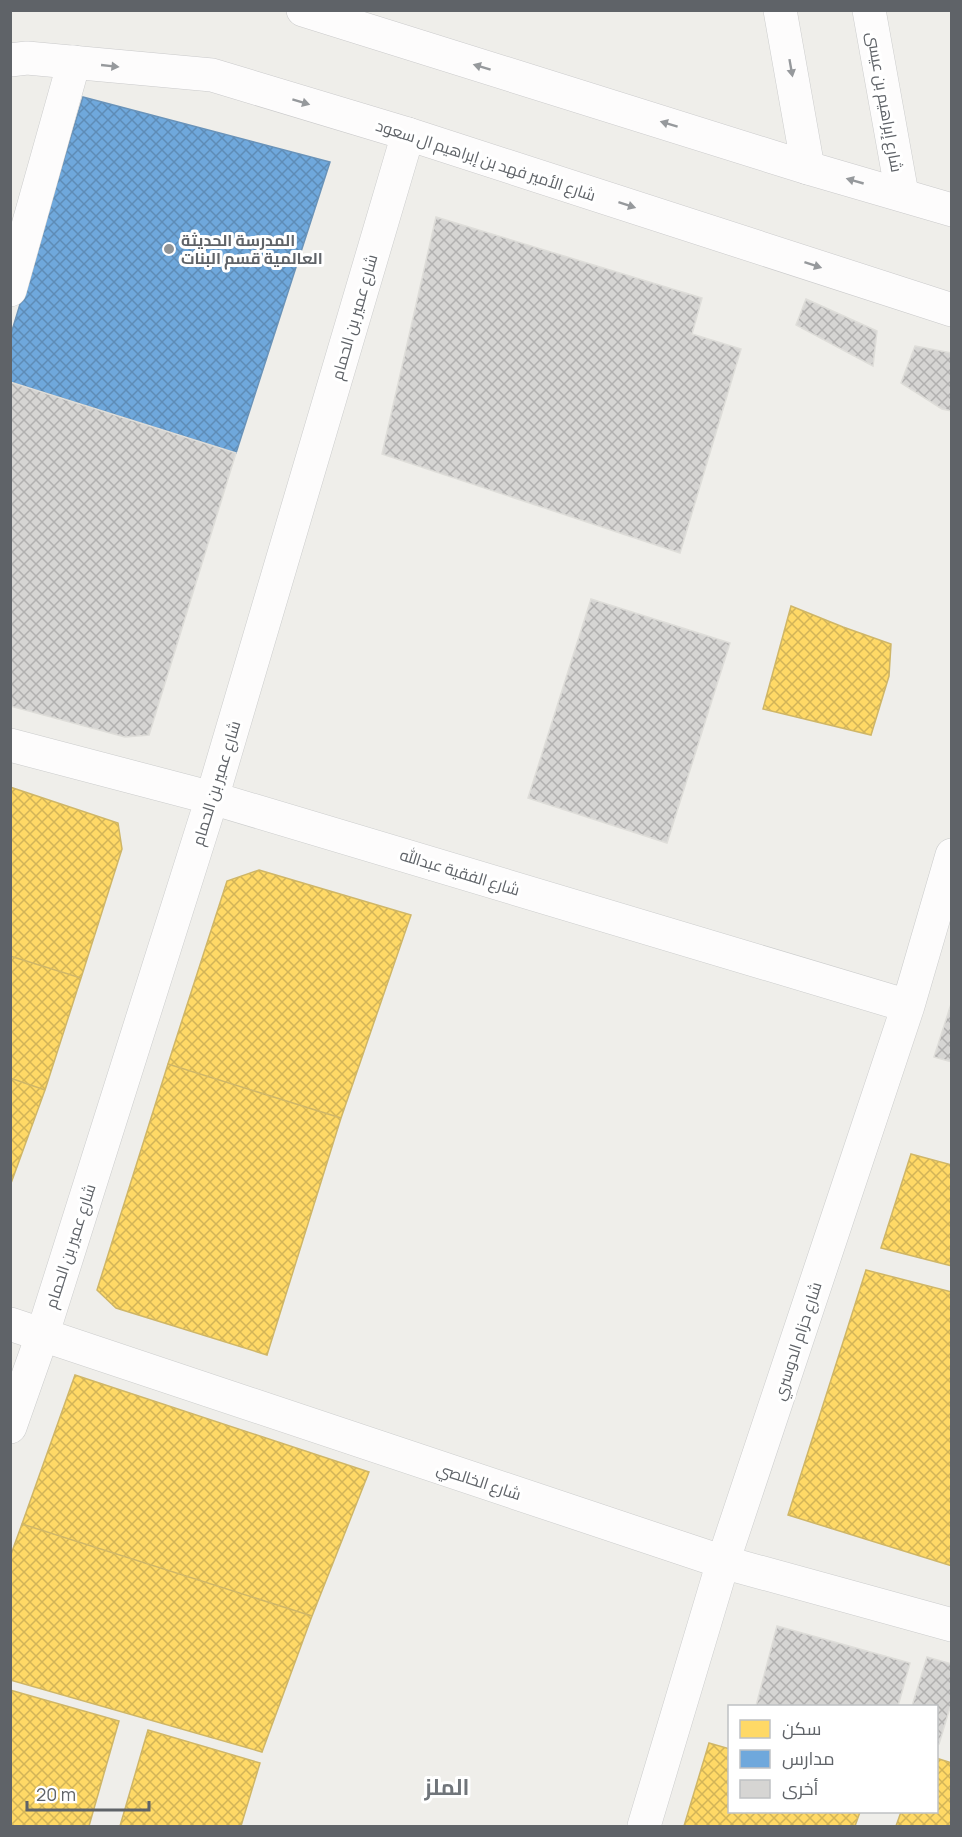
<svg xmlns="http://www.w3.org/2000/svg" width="962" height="1837" viewBox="0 0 962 1837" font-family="Manrope,Cairo,sans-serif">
<defs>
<pattern id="homes-cross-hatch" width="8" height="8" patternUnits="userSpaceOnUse" patternTransform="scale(1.5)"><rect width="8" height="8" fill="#ffd966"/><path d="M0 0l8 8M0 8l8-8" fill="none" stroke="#d2b458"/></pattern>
<pattern id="schools-cross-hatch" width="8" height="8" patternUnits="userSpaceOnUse" patternTransform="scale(1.5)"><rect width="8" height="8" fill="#6fa8dc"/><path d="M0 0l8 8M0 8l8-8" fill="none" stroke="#5e8cb6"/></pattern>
<pattern id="building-cross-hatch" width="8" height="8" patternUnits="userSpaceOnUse" patternTransform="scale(1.5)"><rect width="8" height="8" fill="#d6d5d3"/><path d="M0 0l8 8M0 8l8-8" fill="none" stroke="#b1b0af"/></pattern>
</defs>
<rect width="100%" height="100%" fill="#efeeea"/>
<!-- homes -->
<path fill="url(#homes-cross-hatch)" stroke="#cfb667" stroke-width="1.5" d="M791 606 843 627 891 644 889 676 871 735 763 709Z
M10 787 118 823 122 849 81 978 10 956Z
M259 870 411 915 341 1118 168 1064 227 881Z
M10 956 81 978 45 1090 10 1078Z
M168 1064 341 1118 267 1355 116 1308 97 1290Z
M10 1078 45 1090 10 1186Z
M911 1154 952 1165V1266L881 1248Z
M866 1270 952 1292V1566L788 1515Z
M75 1375 369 1472 312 1616 22 1524Z
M22 1524 312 1616 262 1752 10 1680V1557Z
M10 1690 119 1721 89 1826H10Z
M148 1730 260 1763 241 1826H120Z
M709 1743 730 1749V1812H860L855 1826H684Z
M936 1758 952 1763V1826H896L901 1812H936Z"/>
<!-- schools -->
<path fill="url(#schools-cross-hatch)" stroke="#6a93b9" stroke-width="1.5" d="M83 97 330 162 236 453 10 382V337Z"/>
<!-- building -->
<path fill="url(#building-cross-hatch)" stroke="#deddd9" stroke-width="1.5" d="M436 217 702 298 692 334 741 349 680 553 382 454Z
M806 299 877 331 873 366 796 325Z
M915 346 952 353V411L942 409 901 383Z
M10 382 236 453 149 735 125 737 10 706Z
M591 599 730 643 667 843 528 798Z
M952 1001V1062L934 1057Z
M777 1626 910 1663 898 1706H756Z
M927 1657 952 1664V1701L939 1744H936V1706H912Z"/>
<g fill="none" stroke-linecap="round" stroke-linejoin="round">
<defs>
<path id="street" d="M780 10 808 168
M869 10 902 194
M10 290 74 62
M10 745 212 798 908 1006
M10 1324 723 1562 952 1625
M10 1427 42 1336 212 798 408 134
M644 1826 723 1562 908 1006 952 855"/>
<path id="secondary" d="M303 10 808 168 952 210
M10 60 27 58 212 75 408 134 952 310"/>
</defs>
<!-- street casing -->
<use href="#street" stroke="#cbcccc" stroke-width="34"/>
<!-- secondary casing -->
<use href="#secondary" stroke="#cacacb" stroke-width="34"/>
<!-- street -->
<use href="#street" stroke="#fdfcfc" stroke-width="33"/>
<!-- secondary -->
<use href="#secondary" stroke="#fdfcfc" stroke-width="33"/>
</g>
<!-- one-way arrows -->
<defs><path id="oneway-solid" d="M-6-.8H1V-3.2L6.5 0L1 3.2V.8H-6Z" transform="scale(1.5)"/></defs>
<g fill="#96999c">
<use href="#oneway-solid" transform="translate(110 66) rotate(6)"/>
<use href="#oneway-solid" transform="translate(482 67) rotate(-163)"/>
<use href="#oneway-solid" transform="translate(791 68) rotate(80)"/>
<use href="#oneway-solid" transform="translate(301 102) rotate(17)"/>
<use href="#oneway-solid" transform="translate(669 124) rotate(-163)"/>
<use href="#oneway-solid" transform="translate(855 181) rotate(-164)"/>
<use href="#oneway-solid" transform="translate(627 205) rotate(18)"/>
<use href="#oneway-solid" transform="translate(813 265) rotate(18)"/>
</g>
<!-- markers -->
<circle fill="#919496" stroke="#fff" stroke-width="2" cx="169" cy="249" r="6"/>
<g text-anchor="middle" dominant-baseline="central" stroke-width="6" stroke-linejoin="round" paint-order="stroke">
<!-- street labels -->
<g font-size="16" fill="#5f6368" stroke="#fff">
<text transform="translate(885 102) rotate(80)">شارع إبراهيم بن عيسى</text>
<text transform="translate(486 160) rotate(18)">شارع الأمير فهد بن إبراهيم ال سعود</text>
<text transform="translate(354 317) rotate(-74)">شارع عمير بن الحمام</text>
<text transform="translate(216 783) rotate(-73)">شارع عمير بن الحمام</text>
<text transform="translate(460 872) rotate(17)">شارع الفقية عبدالله</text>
<text transform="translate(70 1246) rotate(-72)">شارع عمير بن الحمام</text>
<text transform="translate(797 1341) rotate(-72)">شارع حزام الدوسري</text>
<text transform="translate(479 1481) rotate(18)">شارع الخالصي</text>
</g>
<!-- poi labels -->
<g font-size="16" font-weight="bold" fill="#5f6368" stroke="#fff" text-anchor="start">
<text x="181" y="240">المدرسة الحديثة<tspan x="181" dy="18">العالمية قسم البنات</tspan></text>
</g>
<!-- district labels -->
<g font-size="22" font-weight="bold" fill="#70757a" stroke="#fff">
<text x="447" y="1787">الملز</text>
</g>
</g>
<!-- border -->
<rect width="962" height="1837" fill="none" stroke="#5f6368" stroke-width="24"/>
<!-- legend -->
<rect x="728" y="1705" width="210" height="108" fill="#ffffff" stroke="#bfc1c3" stroke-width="1.5"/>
<rect x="740" y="1720" width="30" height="18" fill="#ffd966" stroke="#bfc1c3" stroke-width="1.5"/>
<text x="782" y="1735" font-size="18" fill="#5f6368">سكن</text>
<rect x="740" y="1750" width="30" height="18" fill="#6fa8dc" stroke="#bfc1c3" stroke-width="1.5"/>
<text x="782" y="1765" font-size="18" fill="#5f6368">مدارس</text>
<rect x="740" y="1780" width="30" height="18" fill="#d6d5d3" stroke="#bfc1c3" stroke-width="1.5"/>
<text x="782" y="1795" font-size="18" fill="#5f6368">أخرى</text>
<!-- scale -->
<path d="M27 1801v9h122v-9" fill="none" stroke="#5f6368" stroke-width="3"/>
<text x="36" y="1801" font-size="18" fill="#5f6368" stroke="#ffffff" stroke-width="4.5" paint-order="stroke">20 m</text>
</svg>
